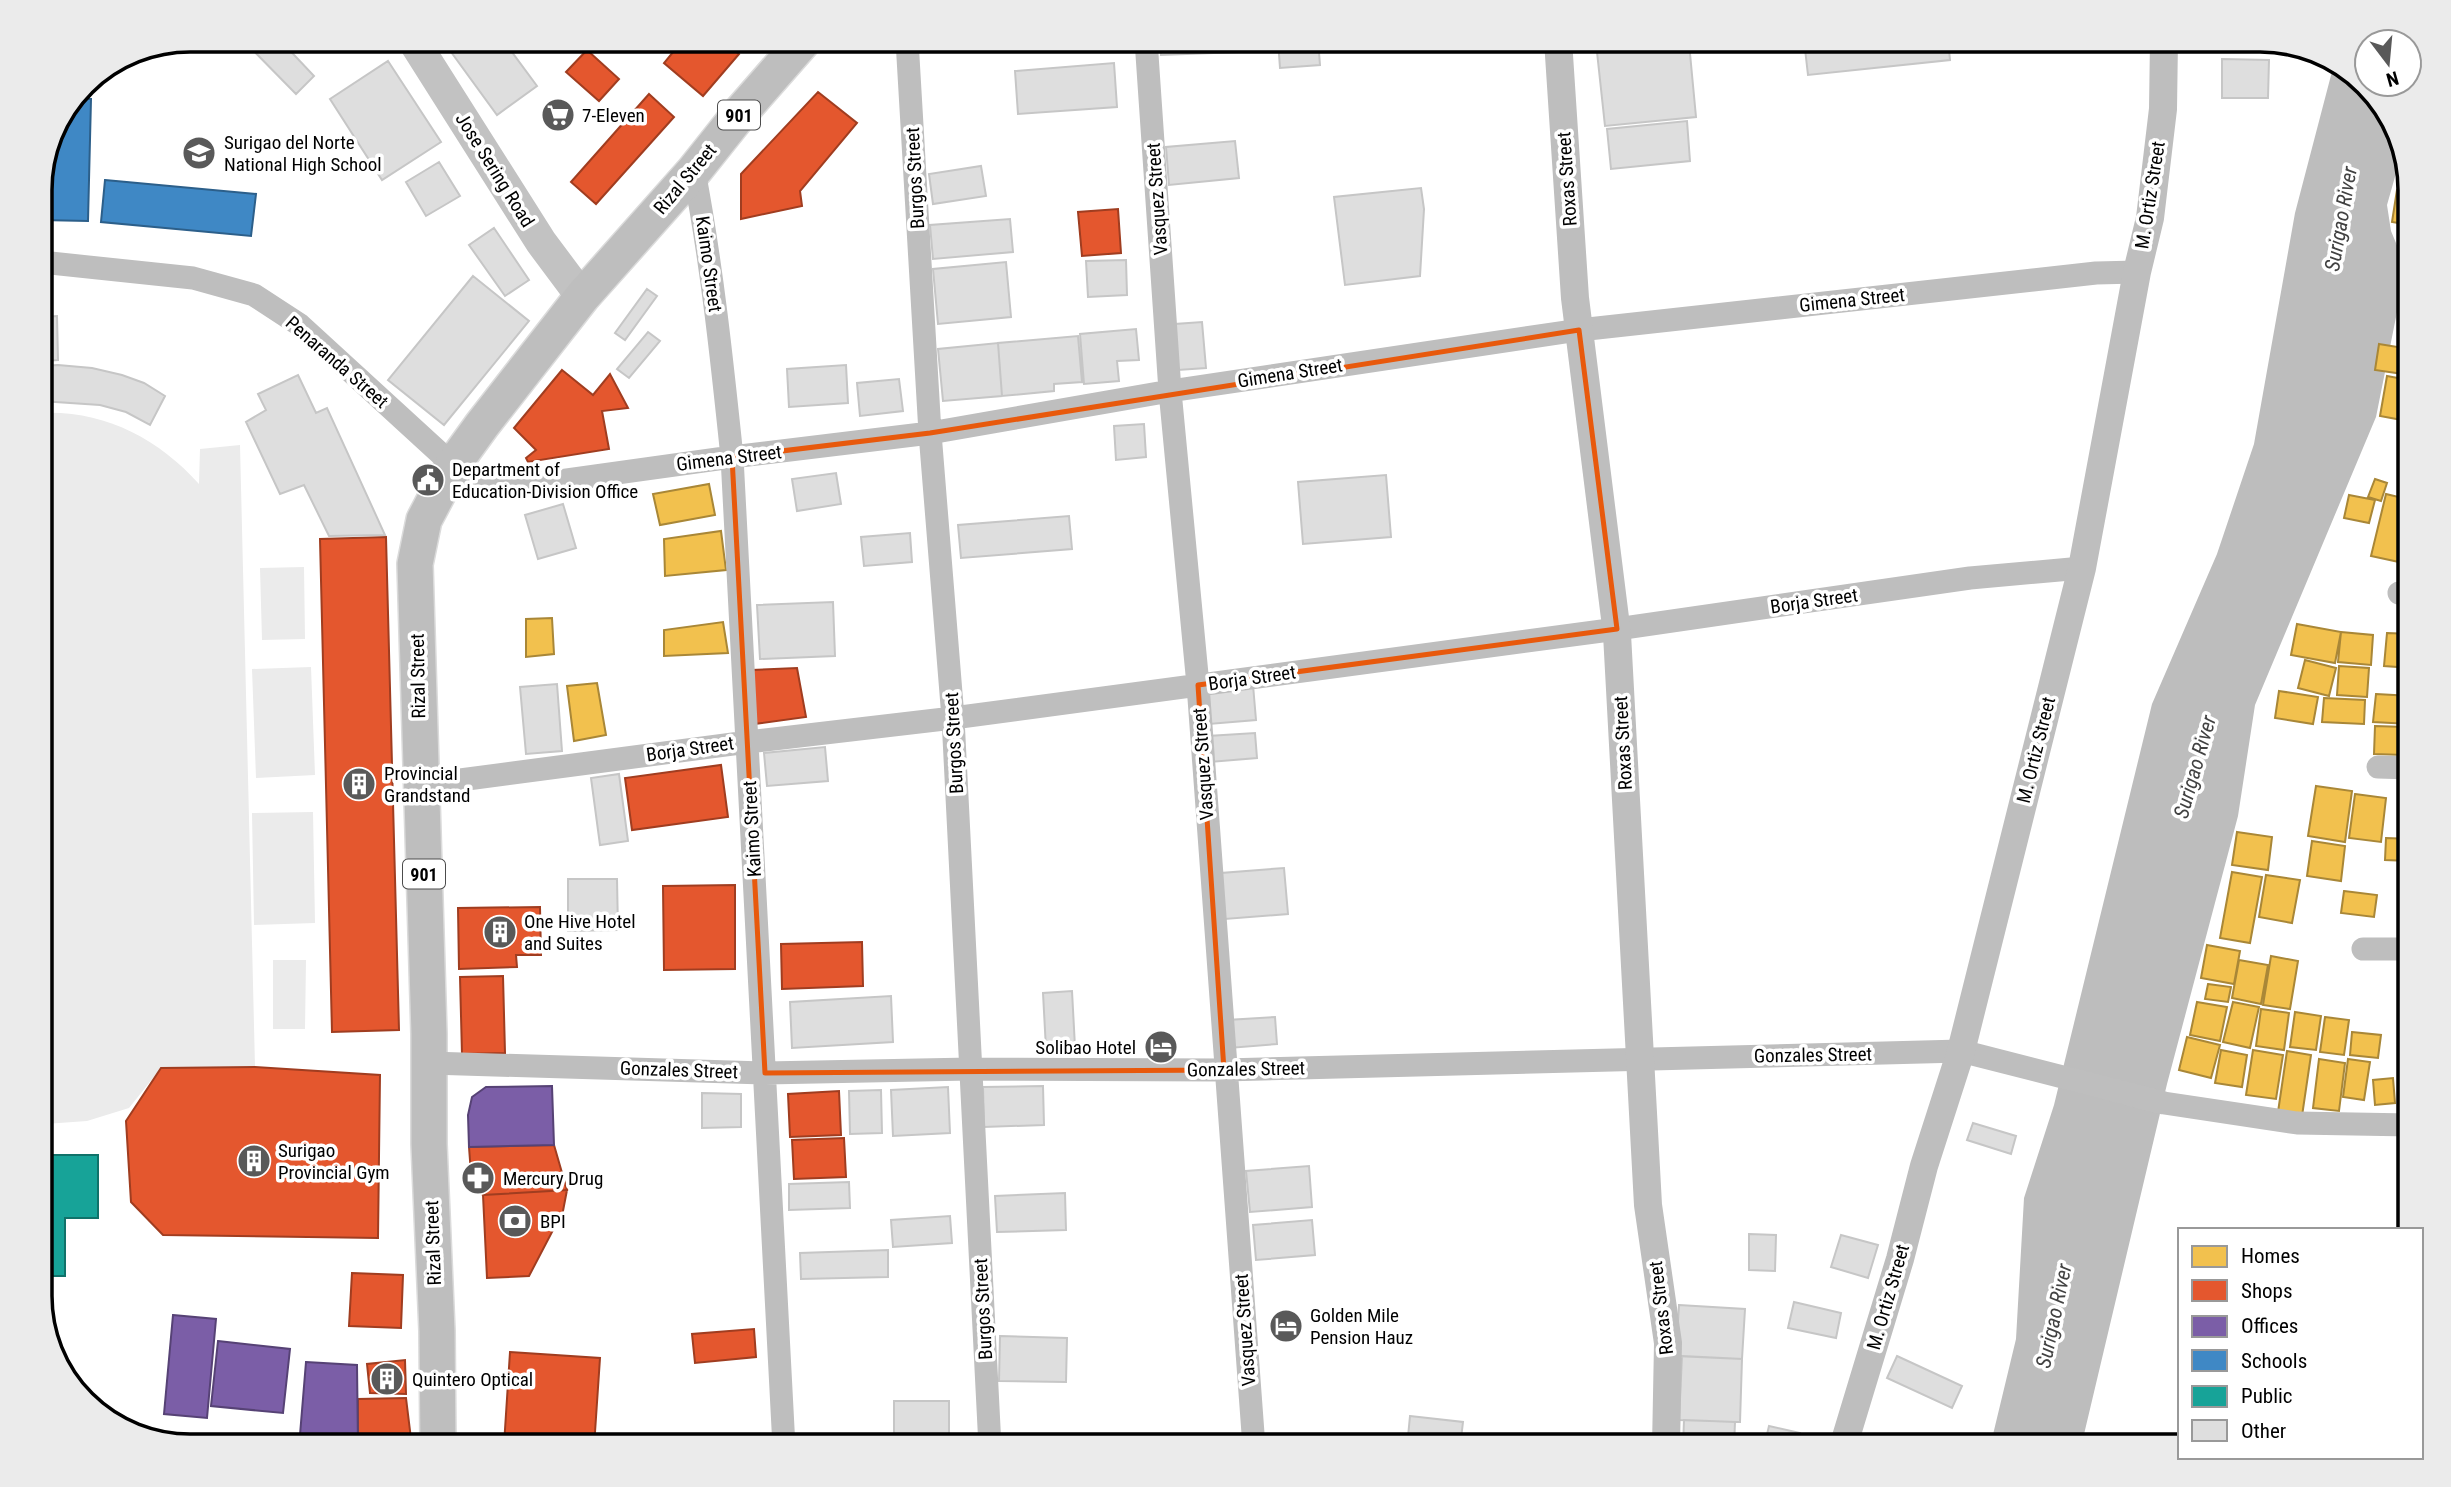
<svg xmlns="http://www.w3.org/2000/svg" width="2451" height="1487" viewBox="0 0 2451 1487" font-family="'Roboto Condensed',sans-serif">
<rect width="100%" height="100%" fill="#fff"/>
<!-- green -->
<path fill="#ebebeb" d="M41 413C103 410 158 438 199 484L200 449 240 445 255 1067 161 1068 129 1108 87 1121 45 1124 41 1123Z
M304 567 305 639 262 640 260 568Z
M311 667 315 775 256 778 252 669Z
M313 812 315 923 254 925 252 813Z
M273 960H306L305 1029H273Z"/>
<!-- water -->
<path fill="#bdbdbd" d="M2335 60 2390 115 2402 152 2387 205 2391 231 2406 267 2376 417 2255 705 2238 816 2167 1084 2081 1447H1990L2016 1339 2024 1198 2054 1105 2152 704 2217 554 2254 444 2295 213Z"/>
<!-- homes -->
<path fill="#f2c14e" stroke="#a98737" stroke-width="2" d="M2397 190 2410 192V225L2392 222Z
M2410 282V314L2404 312Z
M2379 344 2410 349V375L2375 370Z
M2387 376 2409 380 2402 420 2380 416Z
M2375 479 2387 483 2381 501 2368 497Z
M709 484 715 515 660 525 653 494Z
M2386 494 2411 500V517L2399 562 2371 556Z
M2349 495 2375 500 2369 523 2344 518Z
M721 531 726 570 665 576 664 539Z
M552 618 554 654 526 657V619Z
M723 622 728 653 664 656V630Z
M2297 624 2341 632 2335 663 2291 655Z
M2341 632 2373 635 2371 665 2338 662Z
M2387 633 2411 634V668L2384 666Z
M2305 660 2336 668 2329 696 2298 688Z
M2339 666 2369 668 2367 697 2337 695Z
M597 683 606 735 574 741 567 686Z
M2279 691 2318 697 2313 724 2275 718Z
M2376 694 2411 696 2410 724 2373 722Z
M2324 698 2365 700 2364 724 2322 722Z
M2375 726 2405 727 2404 755 2374 754Z
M2316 786 2352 791 2345 842 2308 836Z
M2355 794 2386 798 2381 842 2349 838Z
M2237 832 2272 837 2268 870 2232 865Z
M2386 838 2411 839 2410 861 2385 860Z
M2312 841 2345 846 2341 881 2307 876Z
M2399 868H2411V911H2399Z
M2232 872 2262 877 2250 943 2220 938Z
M2266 875 2300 880 2292 923 2259 917Z
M2344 891 2377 895 2374 917 2341 913Z
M2207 945 2240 951 2234 984 2201 978Z
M2271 956 2298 961 2290 1009 2263 1005Z
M2239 960 2268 965 2261 1004 2232 998Z
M2208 984 2231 987 2228 1002 2205 999Z
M2197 1002 2227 1007 2220 1041 2190 1035Z
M2233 1002 2259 1007 2250 1048 2223 1042Z
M2261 1009 2289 1013 2284 1050 2256 1046Z
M2295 1012 2321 1016 2316 1050 2290 1047Z
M2325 1017 2349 1020 2344 1055 2320 1052Z
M2352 1032 2381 1035 2378 1058 2350 1055Z
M2187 1037 2220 1045 2211 1078 2179 1070Z
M2221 1050 2247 1055 2242 1087 2215 1083Z
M2253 1050 2283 1055 2276 1099 2246 1095Z
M2287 1051 2311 1055 2302 1116 2278 1112Z
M2319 1059 2345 1063 2339 1111 2313 1108Z
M2348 1059 2370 1062 2364 1100 2343 1097Z
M2393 1078 2395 1103 2375 1105 2373 1080Z"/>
<!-- shops -->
<path fill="#e4572e" stroke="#a03d20" stroke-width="2" d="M683 40H723L739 54 703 96 664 63Z
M587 50 619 79 599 101 566 72Z
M818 92 857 123 800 191 802 206 741 219V174Z
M649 94 674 117 596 204 571 182Z
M1118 209 1121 253 1082 256 1078 212Z
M562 370 593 395 610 374 628 408 602 411 609 449 528 462 526 458 536 450 514 428Z
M386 537 399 1030 332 1032 320 539Z
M797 668 806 717 754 724 752 670Z
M721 765 728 817 632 830 625 778Z
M735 885V969L664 970 663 886Z
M540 907 541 955H516L517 967 459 969 458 908Z
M862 942 863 986 782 989 781 944Z
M503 976 505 1053 462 1054 460 977Z
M255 1067 380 1075 378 1238 163 1235 131 1202 126 1121 161 1068Z
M839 1091 841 1135 790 1137 788 1094Z
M844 1138 846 1177 794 1179 792 1140Z
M554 1145 567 1190 483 1195 472 1187 469 1147Z
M567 1190 563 1211 529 1276 487 1278 483 1195Z
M352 1273 403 1275 401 1328 349 1326Z
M754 1329 756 1357 695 1363 692 1334Z
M510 1352 600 1358 594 1447 504 1445Z
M405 1360 406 1394 370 1393 367 1364Z
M406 1398 412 1447H358V1399Z
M618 1435 646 1436 645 1447H617Z"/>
<!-- offices -->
<path fill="#7b5ea7" stroke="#564275" stroke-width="2" d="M552 1086 554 1145 469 1147 468 1115 472 1097 486 1087Z
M173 1315 216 1319 207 1418 164 1414Z
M218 1341 290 1349 283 1413 211 1406Z
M306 1362 357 1365 358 1447H299Z"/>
<!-- schools -->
<path fill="#3f88c5" stroke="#2c5f8a" stroke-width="2" d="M74 99H91L88 221 41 220V181L56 125Z
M105 180 256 194 251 236 101 222Z"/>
<!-- public -->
<path fill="#17a398" stroke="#10726a" stroke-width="2" d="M41 1155H98V1218H65V1276H41Z"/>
<!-- building -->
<path fill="#dedede" stroke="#c6c6c6" stroke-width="2" d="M243 40H280L314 76 296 94Z
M454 40H503L537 86 497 115 446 45Z
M1161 40H1239V52L1161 55Z
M1278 40H1318L1320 65 1280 68Z
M1318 40H1365V47L1319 49Z
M1365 40H1403L1404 45 1365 47Z
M1804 40H1948L1950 60 1808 75Z
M1689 43 1696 117 1605 126 1597 52Z
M2222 59 2269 60 2268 98H2222Z
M388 61 441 142 382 180 330 99Z
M1114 63 1117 107 1018 114 1015 71Z
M1687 121 1690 161 1611 169 1607 129Z
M1235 141 1239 178 1169 185 1166 147Z
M439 162 460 196 426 216 406 182Z
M981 166 986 196 933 204 929 174Z
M1421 188 1424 209 1420 276 1345 285 1334 197Z
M1010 219 1013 252 933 259 930 225Z
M494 228 529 280 505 296 469 245Z
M1126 260 1127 295 1088 297 1086 261Z
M1006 262 1011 317 938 324 933 269Z
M473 276 529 321 444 425 388 380Z
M647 289 657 296 625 340 615 333Z
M57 316 58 360 41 361V317Z
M1202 322 1206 368 1178 370 1175 324Z
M1136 329 1139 360 1117 361 1119 381 1084 384 1080 334Z
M648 332 660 341 629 378 617 369Z
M1078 336 1082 382 1054 384V391L1002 396 998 343Z
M998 343 1002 396 943 401 938 349Z
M58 365 92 368 122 375 144 383 165 396 150 425 126 412 100 405 41 401V366Z
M846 365 848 403 789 407 787 369Z
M298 375 316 413 327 408 385 535 329 536 304 485 280 494 246 422 266 410 258 394Z
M899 379 903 411 860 416 857 383Z
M1144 424 1146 457 1116 460 1114 426Z
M836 473 841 504 797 511 792 479Z
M1386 475 1391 537 1303 544 1298 482Z
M563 504 576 548 538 559 525 515Z
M1069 516 1072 549 961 558 958 525Z
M910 533 912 562 864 566 861 537Z
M833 602 835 656 760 659 757 605Z
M557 684 562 751 526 754 520 687Z
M1253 685 1256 720 1209 724 1206 689Z
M1255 733 1257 758 1210 762 1208 736Z
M825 747 828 781 767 786 764 753Z
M619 774 628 841 600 845 591 778Z
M1284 868 1288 914 1225 919 1221 873Z
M568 879H617L618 930 568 931Z
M1072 991 1075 1047 1046 1049 1043 993Z
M891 996 893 1042 792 1048 790 1002Z
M1275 1017 1277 1044 1229 1048 1227 1020Z
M1043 1086 1044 1125 984 1127 983 1087Z
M948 1087 950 1133 893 1136 891 1090Z
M881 1090 882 1133 850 1134 849 1091Z
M702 1093 741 1094V1127L702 1128Z
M1973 1123 2016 1136 2011 1154 1967 1140Z
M1309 1166 1312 1207 1250 1212 1246 1171Z
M849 1182 850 1208 789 1210V1184Z
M1065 1193 1066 1230 997 1232 995 1196Z
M950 1216 952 1243 893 1247 891 1220Z
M1312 1220 1315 1255 1256 1260 1253 1225Z
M1749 1234 1776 1235 1775 1271 1749 1270Z
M1841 1235 1878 1245 1868 1278 1831 1267Z
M888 1250V1277L801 1279 800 1253Z
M1794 1302 1841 1313 1836 1338 1788 1328Z
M1679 1305 1745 1309 1742 1359 1676 1356Z
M1000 1336 1067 1338 1066 1382 999 1381Z
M1682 1356 1742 1359 1740 1422 1679 1420Z
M1897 1356 1962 1386 1952 1408 1887 1378Z
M894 1401H949V1445H894Z
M1410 1416 1463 1422 1460 1447H1407Z
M1684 1420 1735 1422 1734 1447H1683Z
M1769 1426 1800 1433 1797 1447H1764Z"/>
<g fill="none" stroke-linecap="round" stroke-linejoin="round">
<defs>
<path id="primary" d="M438 1447 437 1331 429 1144V1034L415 564 424 520 453 465 482 425 582 297 694 171 741 112 804 40"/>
</defs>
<!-- primary casing -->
<use href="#primary" stroke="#dbdbdb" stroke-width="38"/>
<!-- minor -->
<path stroke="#bebebe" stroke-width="23" d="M907 40 930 433 953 718 990 1447
M1146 40 1170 391 1198 685 1254 1447
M694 171C712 266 722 361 732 457L784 1447
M41 262 193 278 254 295 300 325 466 477 483 486 502 489 732 457 930 433 1170 391 1579 330 2096 273 2137 272
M2399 593H2411
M2378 767 2411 768
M422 785 748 742 953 718 1617 629 1970 578 2082 568
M2363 949H2411
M430 1063 765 1073 971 1069 1224 1070 1961 1051 2164 1103 2297 1123 2411 1125"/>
<!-- tertiary -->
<path stroke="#bebebe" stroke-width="28" d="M1558 40 1575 298 1617 634 1648 1205 1668 1343 1666 1447
M1843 1447 1900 1259 1924 1166 1961 1051 2082 568 2137 272 2150 218 2163 109 2164 40"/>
<!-- secondary -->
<path stroke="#c2c2c2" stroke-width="32" d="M413 40 541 242 582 297"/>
<!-- primary -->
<use href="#primary" stroke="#bebebe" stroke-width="35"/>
</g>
<!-- marked area -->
<path fill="none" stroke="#e8590c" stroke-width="5" stroke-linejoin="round" d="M1579 330 1617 629 1198 685 1224 1070 765 1073 732 457 930 433Z"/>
<!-- icons -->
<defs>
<symbol id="supermarket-disc" viewBox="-11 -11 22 22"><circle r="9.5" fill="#595959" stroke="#fff"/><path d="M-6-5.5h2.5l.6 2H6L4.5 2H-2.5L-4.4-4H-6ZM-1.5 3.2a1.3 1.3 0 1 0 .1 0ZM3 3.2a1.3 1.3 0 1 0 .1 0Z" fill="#fff"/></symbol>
<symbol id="school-disc" viewBox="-11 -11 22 22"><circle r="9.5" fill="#595959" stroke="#fff"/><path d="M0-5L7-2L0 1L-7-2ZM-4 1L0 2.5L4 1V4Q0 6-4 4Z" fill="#fff"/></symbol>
<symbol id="civic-disc" viewBox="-11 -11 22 22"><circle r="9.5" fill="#595959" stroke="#fff"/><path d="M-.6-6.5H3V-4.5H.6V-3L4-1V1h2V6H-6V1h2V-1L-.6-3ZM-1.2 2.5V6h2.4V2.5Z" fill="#fff"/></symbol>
<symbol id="building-disc" viewBox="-11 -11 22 22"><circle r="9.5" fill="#595959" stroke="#fff"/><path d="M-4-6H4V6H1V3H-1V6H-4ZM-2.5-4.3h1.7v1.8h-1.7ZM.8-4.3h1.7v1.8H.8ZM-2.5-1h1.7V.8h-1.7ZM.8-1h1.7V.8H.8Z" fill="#fff"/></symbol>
<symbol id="hotel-disc" viewBox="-11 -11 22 22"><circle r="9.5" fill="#595959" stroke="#fff"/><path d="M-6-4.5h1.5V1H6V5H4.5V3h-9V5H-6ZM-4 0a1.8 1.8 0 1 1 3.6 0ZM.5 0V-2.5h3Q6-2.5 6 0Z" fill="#fff"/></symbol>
<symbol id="pharmacy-disc" viewBox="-11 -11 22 22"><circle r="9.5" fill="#595959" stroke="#fff"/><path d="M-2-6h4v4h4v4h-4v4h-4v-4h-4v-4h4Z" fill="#fff"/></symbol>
<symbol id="bank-disc" viewBox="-11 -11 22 22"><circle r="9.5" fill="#595959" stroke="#fff"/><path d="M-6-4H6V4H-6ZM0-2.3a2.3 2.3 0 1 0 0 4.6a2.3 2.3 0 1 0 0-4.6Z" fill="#fff"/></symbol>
</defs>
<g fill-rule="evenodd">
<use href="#supermarket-disc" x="539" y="96" width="38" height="38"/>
<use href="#school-disc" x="180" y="134" width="38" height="38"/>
<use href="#civic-disc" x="409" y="461" width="38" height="38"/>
<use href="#building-disc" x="340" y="765" width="38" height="38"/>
<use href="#building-disc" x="481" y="913" width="38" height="38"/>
<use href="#hotel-disc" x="1142" y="1028" width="38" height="38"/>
<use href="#building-disc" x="235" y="1142" width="38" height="38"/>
<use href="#pharmacy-disc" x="459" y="1159" width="38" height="38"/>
<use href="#bank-disc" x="496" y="1202" width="38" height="38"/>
<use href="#hotel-disc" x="1267" y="1307" width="38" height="38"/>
<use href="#building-disc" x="368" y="1360" width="38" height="38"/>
</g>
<g text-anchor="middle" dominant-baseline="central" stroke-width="7" stroke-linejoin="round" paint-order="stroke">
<!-- shield labels -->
<g fill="#fff" stroke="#4c4c4c" stroke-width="2">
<rect x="718" y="100.5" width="42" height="29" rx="5"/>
<rect x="403" y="859.5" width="42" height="29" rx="5"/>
</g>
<g font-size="18" font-weight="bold" fill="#000">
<text x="739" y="115">901</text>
<text x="424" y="874">901</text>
</g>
<!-- poi labels -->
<g font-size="19" fill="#000" stroke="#fff" text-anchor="start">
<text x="582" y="115">7-Eleven</text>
<text x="224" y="142">Surigao del Norte<tspan x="224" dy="22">National High School</tspan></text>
<text x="452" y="469">Department of<tspan x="452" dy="22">Education-Division Office</tspan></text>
<text x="384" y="773">Provincial<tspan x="384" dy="22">Grandstand</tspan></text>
<text x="524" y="921">One Hive Hotel<tspan x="524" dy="22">and Suites</tspan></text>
<text x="1136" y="1047" text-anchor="end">Solibao Hotel</text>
<text x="278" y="1150">Surigao<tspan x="278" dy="22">Provincial Gym</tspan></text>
<text x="503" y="1178">Mercury Drug</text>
<text x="540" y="1221">BPI</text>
<text x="1310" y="1315">Golden Mile<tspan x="1310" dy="22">Pension Hauz</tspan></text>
<text x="412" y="1379">Quintero Optical</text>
</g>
<!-- street labels -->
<g font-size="19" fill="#000" stroke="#fff">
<text transform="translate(495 170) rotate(58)">Jose Sering Road</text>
<text transform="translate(915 178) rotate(-93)">Burgos Street</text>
<text transform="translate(685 179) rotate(-50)">Rizal Street</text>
<text transform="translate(1567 179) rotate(-94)">Roxas Street</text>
<text transform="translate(2150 195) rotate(-81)">M. Ortiz Street</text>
<text transform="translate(1157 199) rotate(-94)">Vasquez Street</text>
<text transform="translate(709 264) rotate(82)">Kaimo Street</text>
<text transform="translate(1852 300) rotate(-6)">Gimena Street</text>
<text transform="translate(337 362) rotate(41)">Penaranda Street</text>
<text transform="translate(1290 373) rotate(-9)">Gimena Street</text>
<text transform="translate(729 458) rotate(-7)">Gimena Street</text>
<text transform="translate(1814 601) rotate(-8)">Borja Street</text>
<text transform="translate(418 676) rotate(-91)">Rizal Street</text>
<text transform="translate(1252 678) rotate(-8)">Borja Street</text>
<text transform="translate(954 743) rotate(-93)">Burgos Street</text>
<text transform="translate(1623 743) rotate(-93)">Roxas Street</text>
<text transform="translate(690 749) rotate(-8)">Borja Street</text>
<text transform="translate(2036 750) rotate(-76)">M. Ortiz Street</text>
<text transform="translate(1203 764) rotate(-94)">Vasquez Street</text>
<text transform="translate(752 829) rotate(-93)">Kaimo Street</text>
<text transform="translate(1813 1055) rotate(-1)">Gonzales Street</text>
<text transform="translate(1246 1069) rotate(-1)">Gonzales Street</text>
<text transform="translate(679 1070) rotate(2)">Gonzales Street</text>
<text transform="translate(433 1243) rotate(-92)">Rizal Street</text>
<text transform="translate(1888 1297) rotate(-74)">M. Ortiz Street</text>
<text transform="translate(1661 1308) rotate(-97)">Roxas Street</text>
<text transform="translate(983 1309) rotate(-93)">Burgos Street</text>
<text transform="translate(1245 1330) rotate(-94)">Vasquez Street</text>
</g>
<!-- water labels -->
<g font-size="21" font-style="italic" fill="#424242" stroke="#fff">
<text transform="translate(2341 219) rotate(-80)">Surigao River</text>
<text transform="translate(2195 767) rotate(-74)">Surigao River</text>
<text transform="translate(2054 1316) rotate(-78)">Surigao River</text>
</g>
</g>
<!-- crop -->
<path d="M0 0H2451V1487H0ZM190 52H2260A138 138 0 0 1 2398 190V1296A138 138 0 0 1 2260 1434H190A138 138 0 0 1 52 1296V190A138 138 0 0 1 190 52Z" fill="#ebebeb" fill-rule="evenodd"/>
<path fill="none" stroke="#000" stroke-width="3.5" d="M190 52H2260A138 138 0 0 1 2398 190V1296A138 138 0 0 1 2260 1434H190A138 138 0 0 1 52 1296V190A138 138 0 0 1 190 52Z"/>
<!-- legend -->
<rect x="2178" y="1228" width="245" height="231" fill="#ffffff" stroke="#999999" stroke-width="2"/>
<rect x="2192" y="1246" width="35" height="21" fill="#f2c14e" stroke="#999999" stroke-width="2"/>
<text x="2241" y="1263" font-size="21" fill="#000000">Homes</text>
<rect x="2192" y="1280" width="35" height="21" fill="#e4572e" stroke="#999999" stroke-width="2"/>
<text x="2241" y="1298" font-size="21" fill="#000000">Shops</text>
<rect x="2192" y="1316" width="35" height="21" fill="#7b5ea7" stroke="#999999" stroke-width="2"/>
<text x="2241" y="1333" font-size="21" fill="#000000">Offices</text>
<rect x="2192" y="1350" width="35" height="21" fill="#3f88c5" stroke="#999999" stroke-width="2"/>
<text x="2241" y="1368" font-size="21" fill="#000000">Schools</text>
<rect x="2192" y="1386" width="35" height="21" fill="#17a398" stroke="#999999" stroke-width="2"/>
<text x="2241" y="1403" font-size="21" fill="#000000">Public</text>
<rect x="2192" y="1420" width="35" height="21" fill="#dedede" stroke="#999999" stroke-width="2"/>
<text x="2241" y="1438" font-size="21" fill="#000000">Other</text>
<!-- north arrow -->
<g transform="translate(2388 63) rotate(164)"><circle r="33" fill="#ffffff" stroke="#999999" stroke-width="2"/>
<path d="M0-5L12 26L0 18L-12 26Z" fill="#595959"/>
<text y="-10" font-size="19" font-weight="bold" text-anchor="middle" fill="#000000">N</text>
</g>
</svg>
